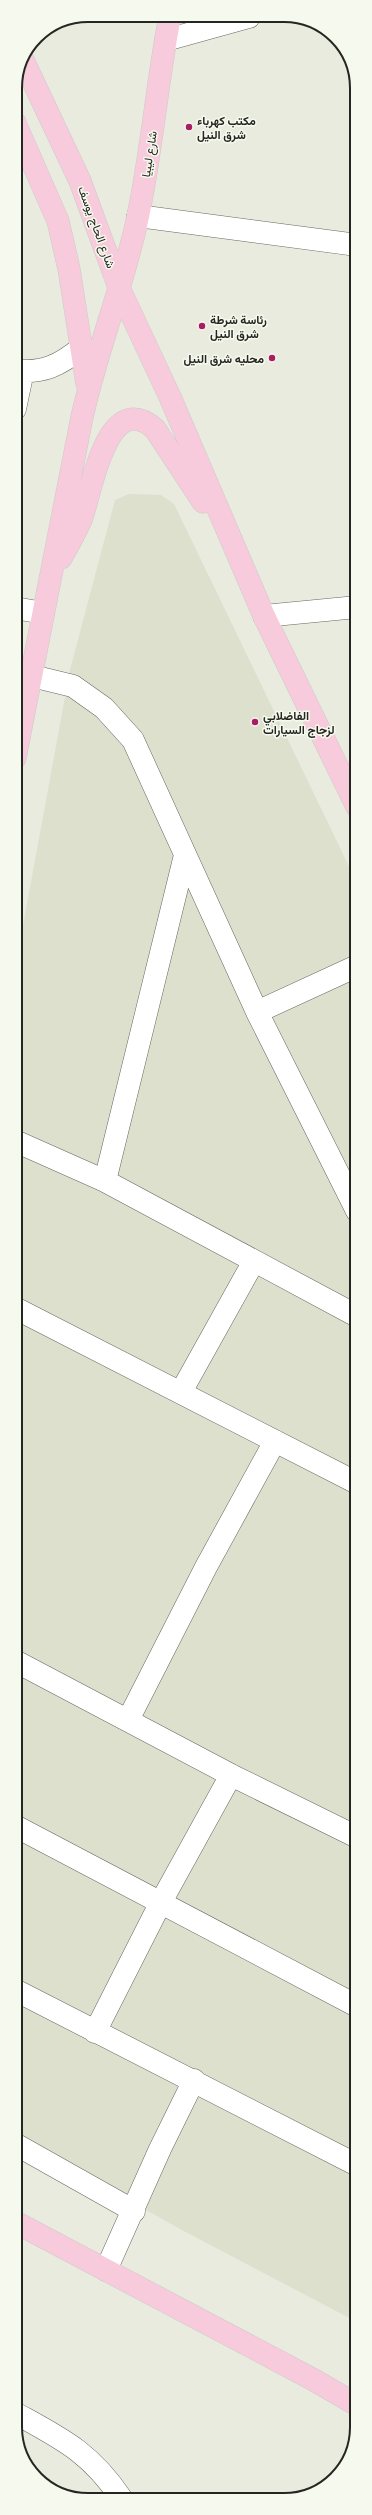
<svg xmlns="http://www.w3.org/2000/svg" width="372" height="2515" viewBox="0 0 372 2515" font-family="Poppins,Vazirmatn,sans-serif">
<rect width="100%" height="100%" fill="#e9ebdf"/>
<!-- built -->
<path fill="#dce0cd" d="M129 494 161 495 174 504 357 883V2322L180 2229 15 2136V969L70 670 115 500Z"/>
<g fill="none" stroke-linecap="round" stroke-linejoin="round">
<defs>
<path id="minor" d="M166 40 249 17
M138 216 357 245
M15 370C43 374 60 365 81 348
M15 409 23 371
M15 608 43 613
M264 616 357 607
M32 676 73 686 104 708 133 740 257 1012 357 1211
M257 1012 357 966
M15 1141 105 1181 357 1316
M105 1181 185 855
M15 1308 357 1483
M181 1392 254 1261
M15 1661 231 1775 357 1837
M128 1720 206 1567 275 1441
M15 1826 357 2006
M15 1990 357 2165
M95 2032 161 1902 231 1775
M15 2144 134 2211
M106 2270 160 2149 194 2080
M15 2413C62 2439 90 2452 121 2498"/>
<path id="major" d="M22 58 80 181 120 290 170 397 264 616 357 807
M15 123 58 221 69 269 87 384
M61 558C68 546 75 533 81 520 92 490 107 387 155 429L203 502
M15 758 82 417C97 349 124 284 138 216 152 150 157 82 170 16
M15 2222 314 2380 357 2405"/>
</defs>
<!-- minor casing -->
<use href="#minor" stroke="#66685e" stroke-width="23"/>
<!-- major casing -->
<use href="#major" stroke="#cbcbca" stroke-width="23"/>
<!-- minor -->
<use href="#minor" stroke="#fff" stroke-width="22"/>
<!-- major -->
<use href="#major" stroke="#f7cbdb" stroke-width="22"/>
</g>
<!-- markers -->
<g fill="#a71e64" stroke="#f6f9ed" stroke-width="1.5">
<circle cx="189" cy="127" r="4"/>
<circle cx="202" cy="326" r="4"/>
<circle cx="272" cy="358" r="4"/>
<circle cx="255" cy="722" r="4"/>
</g>
<g text-anchor="middle" dominant-baseline="central" stroke-width="3" stroke-linejoin="round" paint-order="stroke">
<!-- poi labels -->
<g font-size="12" font-weight="bold" fill="#252621" stroke="#f6f9ed" text-anchor="start">
<text x="197" y="120">مكتب كهرباء<tspan x="197" dy="14">شرق النيل</tspan></text>
<text x="210" y="319">رئاسة شرطة<tspan x="210" dy="14">شرق النيل</tspan></text>
<text x="264" y="358" text-anchor="end">محليه شرق النيل</text>
<text x="263" y="715">الفاضلابي<tspan x="263" dy="14">لزجاج السيارات</tspan></text>
</g>
<!-- street labels -->
<g font-size="12" fill="#252621" stroke="#f6f9ed">
<text transform="translate(149 154) rotate(-81)">شارع ليبيا</text>
<text transform="translate(97 227) rotate(70)">شارع الحاج يوسف</text>
</g>
</g>
<!-- crop -->
<path d="M0 0H372V2515H0ZM88 22H284A66 66 0 0 1 350 88V2427A66 66 0 0 1 284 2493H88A66 66 0 0 1 22 2427V88A66 66 0 0 1 88 22Z" fill="#f6f9ed" fill-rule="evenodd"/>
<path fill="none" stroke="#252621" stroke-width="2" d="M88 22H284A66 66 0 0 1 350 88V2427A66 66 0 0 1 284 2493H88A66 66 0 0 1 22 2427V88A66 66 0 0 1 88 22Z"/>
</svg>
